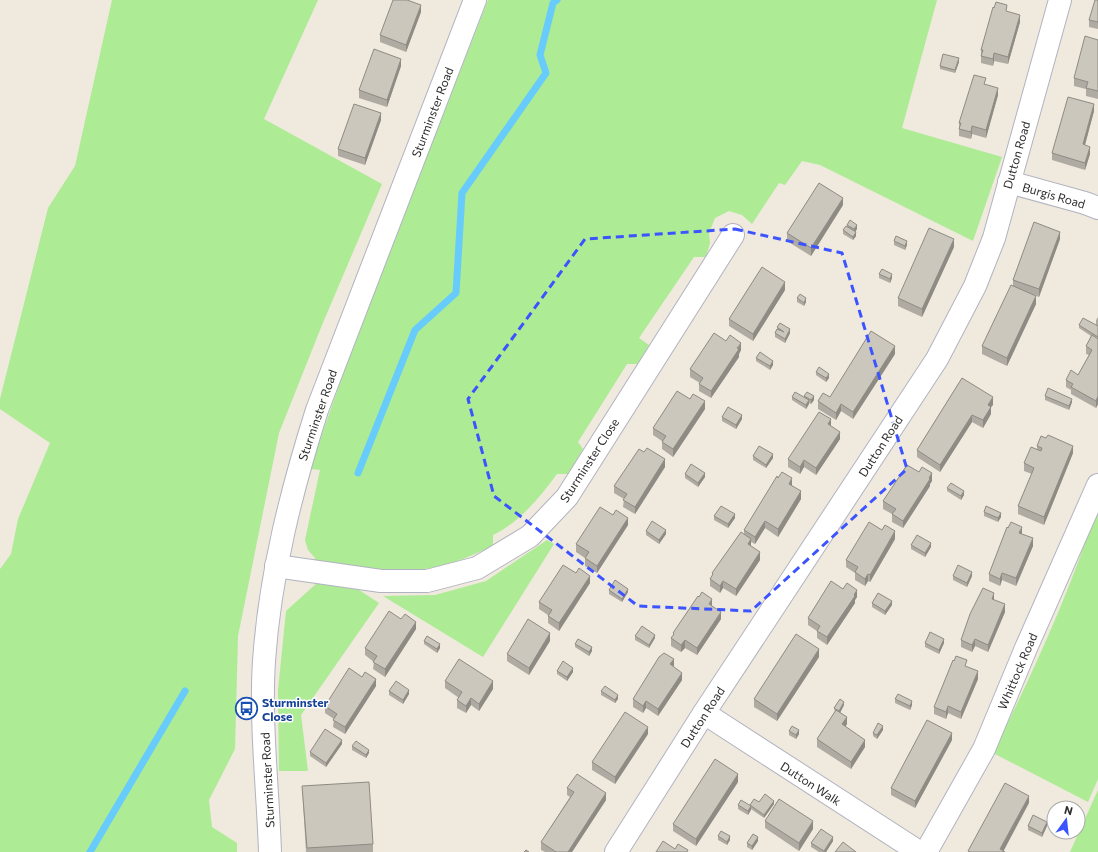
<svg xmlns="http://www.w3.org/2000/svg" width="1098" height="852" viewBox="0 0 1098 852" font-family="Commissioner,sans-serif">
<rect width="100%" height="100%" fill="#efe9de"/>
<!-- green -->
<path fill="#adeb95" d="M112 0H318L264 119 382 184 322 325 279 433 238 636 235 749 209 800 212 827 237 843V852H0V569L11 554 18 519 50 443 0 409V399L48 208 75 166Z
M488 0H937L902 128 1002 157 973 241 820 165 802 161 785 185 779 183 752 224 742 215 729 211 715 218 709 233 710 243 706 257H694L639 338 649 345 638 364H627L578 442 583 449 568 474H557C539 498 521 521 493 535V546C475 554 456 563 436 567 399 575 352 567 314 563L315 558 308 550 305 540 320 470 311 469 315 454 358 332Z
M1098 504V779L1088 802 993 753C1033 672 1071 591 1098 504Z
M547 540 554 544 483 657 383 596 435 595 486 581Z
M317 583 359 590 379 603 301 715 308 771H279L278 690 286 611Z
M1098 790V852H1070Z"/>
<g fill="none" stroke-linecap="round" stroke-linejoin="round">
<!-- stream -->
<path stroke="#67cbfb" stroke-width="7" d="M358 473 415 330 456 293 462 193 546 73 540 55 553 3 557 0
M90 852 185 691"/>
<defs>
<path id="street" d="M1009 182 1085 203 1098 208
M276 566 381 581H427L477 568 530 536 567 497 733 235
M704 713 919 852
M616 852 704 713 937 359 975 286 994 238 1060 0
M926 852 984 749 1026 648 1098 485"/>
<path id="secondary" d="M270 852C268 791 260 722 264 661 270 575 291 492 317 410L475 0"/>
</defs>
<!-- street casing -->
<use href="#street" stroke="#b2b3c1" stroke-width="24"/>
<!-- secondary casing -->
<use href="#secondary" stroke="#b2b3c1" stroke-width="24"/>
<!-- street -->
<use href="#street" stroke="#fff" stroke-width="22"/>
<!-- secondary -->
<use href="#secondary" stroke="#fff" stroke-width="22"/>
</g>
<!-- wall -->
<path fill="#afaba2" d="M1098 0V29L1089 27V20Z
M421 12 406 52 380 42V35Z
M1007 12 1020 22 1008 64 994 61 993 66 981 63V50Z
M1098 40V99L1086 96V89L1074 86V78Z
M959 62 955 73 940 69V66Z
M401 66 387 107 359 98V90Z
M986 85 998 95 986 138 972 134 971 139 959 136V123Z
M1094 111 1085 145 1090 154 1085 170 1052 160V153Z
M381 120 365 165 338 156V149Z
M843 205 811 256 787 241V233Z
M847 225 857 229 855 232 856 236 853 240 843 234V230L847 227Z
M1060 239 1039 297 1029 293 1036 304 1007 366 982 354V346L1013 285V280Z
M894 241 907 245 905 250 894 245Z
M954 247 922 317 898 306V298Z
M879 274 892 278 890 283 879 278Z
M785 290 753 341 729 326V319Z
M797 298 806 302 804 306 797 302Z
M1098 317V404L1096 408 1071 394V390L1066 387V380L1078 375 1089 355 1086 354V346L1091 336 1079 328V325H1096V320Z
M777 327 790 333 785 343 775 337V333L777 329Z
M741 350 739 354V357L711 398 699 391V384L700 383 690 377V369Z
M895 354 853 419 841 411 836 420 818 409V401L830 397Z
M756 358 773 365 770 370 756 361Z
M816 372 829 378 826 382 816 375Z
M962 378 993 405 991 407V414L983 428 972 422 940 472 917 457V450Z
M804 396 814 400 811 404 809 403V404L806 409 792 400V397H804Z
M1045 396 1072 402 1069 410 1045 400Z
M705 409 673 457 662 449V441L653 435V428Z
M722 417 742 419 736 429 722 421Z
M831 426 840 439 816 475 804 467 800 474 788 467V459Z
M1037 446 1073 453 1044 525 1018 514V506L1032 474 1024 471V463L1037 449Z
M644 452 665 467 635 514 623 507 624 499 614 493V486Z
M753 456 773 458 766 468 753 460Z
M685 474 705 477 698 487 685 478Z
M932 481 930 484V486L903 528 892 522V514L883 509V501Z
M792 486 801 499 778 537 765 528 755 544 751 542V546L760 560 736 596 723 588 720 593 710 586V579L712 576V573L744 534V530Z
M947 488 964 495 961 500 947 491Z
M984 512 1001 517 998 522 984 516Z
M613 515 628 525 597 573 585 566V558L576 552V544Z
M714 516 735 518 728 528 714 520Z
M646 531 666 534 659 544 646 535Z
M1022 534 1033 546 1016 586 1002 580 1000 586 989 581V574Z
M895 539 870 582 868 581 865 586 855 580V573L846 567V560Z
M911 545 931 547 925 557 911 549Z
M576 573 590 583 559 631 548 623V615L539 609V602Z
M953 576H972L967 587 953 580Z
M609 590 628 592 622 602 609 594Z
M857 597 855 600V603L827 645 817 638V631L808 625V618Z
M994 600 1005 612 988 652 975 646 972 652 961 647V640Z
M872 603 892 605 885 615 872 607Z
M712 606 721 619 697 655 685 648 681 652 671 646V638L673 636V633Z
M416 629 385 677 373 669 374 662 365 655V648Z
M635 636 655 638 649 648 635 640Z
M424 641 440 648 437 653 424 644Z
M550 641 529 675 507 661V654Z
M925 643H944L939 654 925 647Z
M575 644 592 651 589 656 575 647Z
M819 657 777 721 754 707V699Z
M674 667 682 680 658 716 646 708 643 713 633 707V699Z
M967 667 978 679 961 719 948 713 946 719 934 714V707Z
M557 671 573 672 567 681 557 674Z
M362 677 376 686 345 734 333 727 334 719 325 713V706Z
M445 681 493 689 479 711 471 705 466 713 457 708V700L459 698 445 688Z
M389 691 409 694 403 704 389 695Z
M601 691 618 699 615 703 601 695Z
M895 699 912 705 910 710 895 703Z
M844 705 840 712 847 724 845 726 865 747 851 769 817 747V739L835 712 834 708Z
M883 730 877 739 873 736V733Z
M789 731 799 734 796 739 789 735Z
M648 734 615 784 592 770V762Z
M952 740 915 808 891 795V788Z
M342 744 326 767 310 756V752Z
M352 746 369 753 366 758 352 750Z
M738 782 696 846 673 831V824Z
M302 786 373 844V852H306Z
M567 788 606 800 572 852H545L541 850V842L570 797 567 795Z
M759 802 774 804 764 818 751 809 748 815 738 809V805L750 806V805Z
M765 821 813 829 799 851 765 828Z
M1028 826H1047L1042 837 1028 830Z
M718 836 730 840 727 845 718 840Z
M758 841 752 850 747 847V843Z
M833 841 826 852H819L811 847V843Z"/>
<!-- shaded-wall -->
<path fill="#8e8b84" d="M421 5V12L406 52V45Z
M1020 15V22L1008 64V57Z
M994 53V61L993 66V59Z
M959 58V62L955 73V70Z
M401 59V66L387 107V100Z
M998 88V95L986 138V130Z
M1094 104V111L1083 152V144Z
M381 113V120L365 165V158Z
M972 126V134L971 139V132Z
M1090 147V154L1085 170V163Z
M843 198V205L811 256V248Z
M857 225V229L854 233V229Z
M856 232V236L853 240V237Z
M1060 232V239L1039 297V289Z
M954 239V247L922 317V309Z
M907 241V245L905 250V246Z
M892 274V278L890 283V279Z
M785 282V290L753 341V334Z
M1036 296V304L1007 366V358Z
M806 298V302L804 306V303Z
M790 329V333L785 343V339Z
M741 343V350L739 354V357L711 398V391Z
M895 346V354L853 419V412Z
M773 361V365L770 370V366Z
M829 374V378L826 382V378Z
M814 396V400L811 404V400Z
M1098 396V404L1096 408V401Z
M993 397V405L991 407V414L983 428V420L988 405Z
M1072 399V402L1069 410V406Z
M809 400V404L806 409V405Z
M705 401V409L673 457V449Z
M841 404V411L836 420V413Z
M742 415V419L736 429V425Z
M972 415V422L940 472V465Z
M831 419V426L828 424Z
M840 432V439L816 475V468Z
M1073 446V453L1044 525V517Z
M773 454V458L766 468V465Z
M665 459V467L635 514V507Z
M804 460V467L800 474V467Z
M705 473V477L698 487V483Z
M932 473V481L930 484V486L903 528V521Z
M792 478V486L789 491V484Z
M801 491V499L778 537V529Z
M964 491V495L961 500V496Z
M1001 513V517L998 522V518Z
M735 514V518L728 528V524Z
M628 518V525L597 573V566Z
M765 521V528L755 544V537Z
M1022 527V534L1019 533Z
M666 530V534L659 544V540Z
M895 531V539L870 582V575Z
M1033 538V546L1016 586V578Z
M751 539V546L748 544Z
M931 543V547L925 557V553Z
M760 552V560L736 596V589Z
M972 572V576L967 587V583Z
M1002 573V580L1000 586V579Z
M868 574V581L865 586V579Z
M590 576V583L559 631V623Z
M723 581V588L720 593V586Z
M628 589V592L622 602V599Z
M857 590V597L855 600V603L827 645V637Z
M994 593V601L992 599Z
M712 599V606L709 604Z
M892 601V605L885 615V611Z
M1005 604V612L988 652V645Z
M721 612V619L697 655V648Z
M416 622V629L385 677V669Z
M550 633V641L529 675V668Z
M655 635V638L649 648V645Z
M944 639V643L939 654V650Z
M975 639V646L972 652V645Z
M685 640V648L681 652V645Z
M440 644V648L437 653V649Z
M592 647V651L589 656V652Z
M819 649V657L777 721V714Z
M674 659V667L670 664Z
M573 668V672L567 681V677Z
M978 671V679L961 719V712Z
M682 673V680L658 716V709Z
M376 679V686L345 734V727Z
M493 681V689L479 711V704Z
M409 690V694L403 704V700Z
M618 695V699L615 703V700Z
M471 698V705L466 713V706Z
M646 701V708L643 713V706Z
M912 701V705L910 710V706Z
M844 702V705L839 715V711Z
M948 706V713L946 719V712Z
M847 717V724L842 732V724Z
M883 726V730L877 739V735Z
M648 727V734L615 784V777Z
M799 730V734L796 739V735Z
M952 733V740L915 808V801Z
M342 740V744L326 767V763Z
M865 740V747L851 769V762Z
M369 750V753L366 758V755Z
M738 774V782L696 846V839Z
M606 793V800L572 852H568Z
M1029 796V803L1003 852 1000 849Z
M774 801V804L764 818V815Z
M751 806V810L748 815V811Z
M813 821V829L799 851V843Z
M1047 822V826L1042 837V833Z
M730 836V840L727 845V842Z
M758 837V841L752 850V846Z
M833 837V841L826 852H824Z"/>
<!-- building -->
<path fill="#cbc7bc" stroke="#8e8b84" d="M393 0H407L421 5 406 45 380 35Z
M1095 0H1098V22L1089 20Z
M996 2 1007 5 1006 11 1020 15 1008 57 994 53 993 59 981 56 983 50H981L993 7 994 8Z
M1085 36 1098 40V91L1086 88 1088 82 1074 78Z
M374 49 401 59 387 100 359 90Z
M943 54 959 58 955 70 940 66Z
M974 75 986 78 984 84 998 88 986 130 972 126 971 132 959 129 961 123H959Z
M1068 97 1094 104 1083 144 1090 147 1085 163 1052 153Z
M354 104 381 113 365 158 338 149Z
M819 183 843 198 811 248 787 233Z
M850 220 857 225 854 229 847 225Z
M1034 222 1060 232 1039 289 1013 280Z
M846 226 856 232 853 237 843 230Z
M929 228 954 239 922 309 898 298Z
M896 236 907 241 905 246 894 241Z
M762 267 785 282 753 334 729 319Z
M882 269 892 274 890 279 879 274Z
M1011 285 1036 296 1007 358 982 346Z
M800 294 806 298 804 303 797 298Z
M1083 318 1098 326V337L1079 325Z
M780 323 790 329 785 339 775 333 777 329 784 332 777 327Z
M871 331 895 346 853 412 841 404 836 413 818 401 823 393 830 397Z
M714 333 726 341 730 335 741 343 737 348 739 349 711 391 699 384 703 378 690 369Z
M1092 335 1098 339V396L1096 401 1071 387 1073 384 1066 380 1071 370 1078 375 1092 350 1086 346Z
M760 352 773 361 770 366 756 358Z
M819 367 829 374 826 378 816 372Z
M962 378 993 397 988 405 991 407 983 420 972 415 940 465 917 450Z
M1048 388 1072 399 1069 406 1045 396Z
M677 391 690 399 693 394 705 401 673 449 662 442 666 436 653 428Z
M795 392 809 400 806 405 792 397Z
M807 392 814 396 811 400 804 396Z
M728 407 742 415 736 425 722 417Z
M819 412 831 419 828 424 840 432 816 468 804 460 800 467 788 459Z
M1048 435 1073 446 1044 517 1018 506 1034 468 1024 463 1031 447 1041 451 1042 448 1037 446 1041 436 1046 438Z
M759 446 773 454 766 465 753 456Z
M647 448 665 459 635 507 623 500 627 494 614 486 639 449 644 452Z
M691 464 705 473 698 483 685 474Z
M907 465 919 472 922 467 932 473 929 478 930 479 903 521 892 514 896 509 883 501Z
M782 472 792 478 789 484 801 491 778 529 765 521 755 537 744 530 777 476 778 478Z
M951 483 964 491 961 496 947 488Z
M721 506 735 514 728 524 714 516Z
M986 506 1001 513 998 518 984 512Z
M600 507 613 515 616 510 628 518 597 566 585 558 589 552 576 544Z
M652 521 666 530 659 540 646 531Z
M869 522 882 530 885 525 895 531 870 575 868 574 865 579 855 572 858 567 846 560Z
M1011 522 1022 527 1019 533 1033 538 1016 578 1002 573 1000 579 989 574 1007 527 1008 528Z
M741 532 751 539 748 544 760 552 736 589 723 581 720 586 710 579 713 574 712 573Z
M917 535 931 543 925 553 911 545Z
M563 565 576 573 579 568 590 576 559 623 548 616 552 610 539 602Z
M958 565 972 572 967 583 953 576Z
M615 580 628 589 622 599 609 590Z
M831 581 843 589 847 583 857 590 854 595 855 596 827 637 817 631 820 626 808 618Z
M983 588 994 593 992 599 1005 604 988 645 975 639 972 645 961 640 970 614Z
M702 592 712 599 709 604 721 612 697 648 685 640 681 645 671 638 674 634 673 633 698 596 699 597Z
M878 593 892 601 885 611 872 603Z
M389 611 401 619 405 614 416 622 385 669 373 662 377 656 365 648Z
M528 619 550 633 529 668 507 654Z
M642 626 655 635 649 645 635 636Z
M930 632 944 639 939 650 925 643Z
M796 634 819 649 777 714 754 699Z
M427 636 440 644 437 649 424 641Z
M578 639 592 647 589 652 575 644Z
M664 653 674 659 670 664 682 673 658 709 646 701 643 706 633 699 659 657Z
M956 656 967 660 965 666 978 671 961 712 948 706 946 712 934 707 953 660 954 661Z
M459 659 493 681 479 704 471 698 466 706 457 700 462 692 445 681Z
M563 661 573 668 567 677 557 671Z
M349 668 362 677 365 672 376 679 345 727 333 720 337 714 325 706Z
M396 681 409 690 403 700 389 691Z
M605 686 618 695 615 700 601 691Z
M898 694 912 701 910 706 895 699Z
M840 699 844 702 839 711 834 708Z
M836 710 847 717 842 724 865 740 851 762 817 739Z
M625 712 648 727 615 777 592 762Z
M927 720 952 733 915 801 891 788Z
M878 723 883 726 877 735 873 733Z
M792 726 799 730 796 735 789 731Z
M325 729 342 740 326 763 310 752Z
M356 741 369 750 366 755 352 746Z
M715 759 738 774 696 839 673 824Z
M577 774 606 793 568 852H556L541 842 574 792 567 788Z
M369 782 373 844 307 848 302 786Z
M1005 783 1029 796 1000 849 1005 852H971L968 851Z
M765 794 774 801 764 815 750 805 754 799 759 802Z
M779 799 813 821 799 843 765 821Z
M741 800 751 806 748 811 738 805Z
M1033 815 1047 822 1042 833 1028 826Z
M821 829 833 837 824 851 811 843Z
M721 831 730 836 727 842 718 836Z
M753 834 758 837 752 846 747 843Z
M663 841 675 849 678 844 688 850 687 852H656Z
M843 842 856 852H835Z
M526 850 529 852H524Z"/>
<!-- marked area -->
<path fill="none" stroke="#3b54ff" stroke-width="3" stroke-dasharray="8 5" stroke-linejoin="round" d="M735 229 842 253 907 469 751 611 638 606 494 496 468 399 585 239Z"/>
<!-- icons -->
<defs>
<symbol id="bus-ring" viewBox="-11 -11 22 22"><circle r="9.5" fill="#fff" stroke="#1a4fb4" stroke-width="1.5"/><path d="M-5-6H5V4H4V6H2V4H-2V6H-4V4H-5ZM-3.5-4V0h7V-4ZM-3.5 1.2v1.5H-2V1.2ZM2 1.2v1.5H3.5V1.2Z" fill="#1a4fb4"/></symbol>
</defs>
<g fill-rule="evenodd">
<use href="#bus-ring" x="234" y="696" width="25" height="25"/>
</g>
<g text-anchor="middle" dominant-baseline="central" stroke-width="3" stroke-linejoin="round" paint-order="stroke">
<!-- street labels -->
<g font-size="12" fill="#2d2d2d" stroke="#fff">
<text transform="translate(432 112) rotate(-69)">Sturminster Road</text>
<text transform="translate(1016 155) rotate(-74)">Dutton Road</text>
<text transform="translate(1054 195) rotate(16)">Burgis Road</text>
<text transform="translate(317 415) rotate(-71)">Sturminster Road</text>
<text transform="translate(880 446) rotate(-57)">Dutton Road</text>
<text transform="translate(589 460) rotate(-57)">Sturminster Close</text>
<text transform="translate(1017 671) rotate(-67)">Whittock Road</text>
<text transform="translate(702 717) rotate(-57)">Dutton Road</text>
<text transform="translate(267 780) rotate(-93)">Sturminster Road</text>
<text transform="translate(811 783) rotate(33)">Dutton Walk</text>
</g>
<!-- transit labels -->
<g font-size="12" font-weight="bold" fill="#164399" stroke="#fff" text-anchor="start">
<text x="262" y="702">Sturminster<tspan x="262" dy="14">Close</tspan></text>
</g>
</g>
<!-- north arrow -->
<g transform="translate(1066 820) rotate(15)"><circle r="19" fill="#ffffff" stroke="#ababab"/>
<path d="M0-3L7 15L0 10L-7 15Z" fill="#3b54ff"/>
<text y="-6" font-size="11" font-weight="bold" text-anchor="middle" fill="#2d2d2d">N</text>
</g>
</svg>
